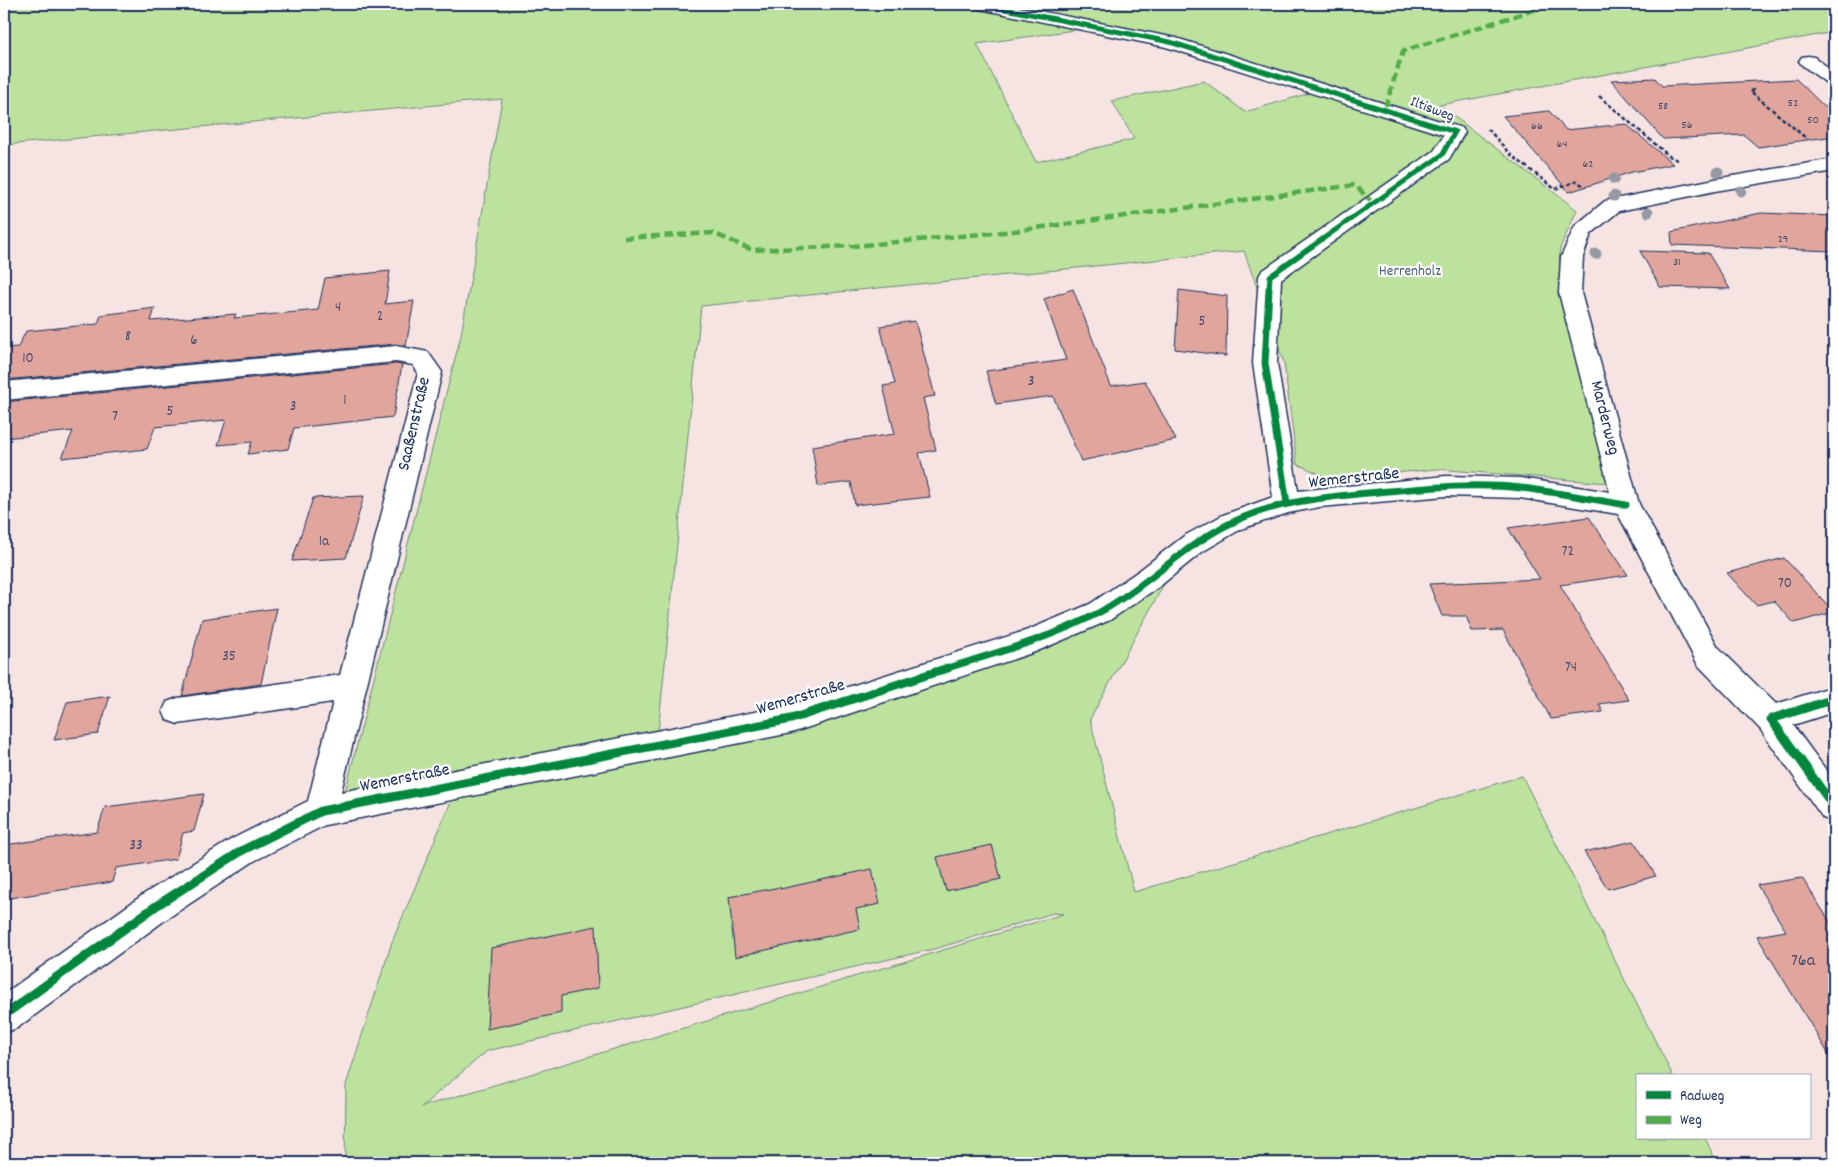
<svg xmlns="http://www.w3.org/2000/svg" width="1838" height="1167" viewBox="0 0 1838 1167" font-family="Dekko,sans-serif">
<rect width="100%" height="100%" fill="#f6e4e2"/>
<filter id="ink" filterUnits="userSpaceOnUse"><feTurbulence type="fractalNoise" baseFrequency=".02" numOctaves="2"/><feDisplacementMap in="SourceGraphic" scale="10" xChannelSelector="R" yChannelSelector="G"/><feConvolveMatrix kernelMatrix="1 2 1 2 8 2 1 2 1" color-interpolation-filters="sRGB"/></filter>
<g filter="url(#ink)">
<!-- green -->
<path fill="#bce29d" stroke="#6c887e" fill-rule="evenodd" d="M4 4H1834V32L1439 105 1577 210 1560 248 1559 292 1591 399 1607 483 1437 469 1331 479 1297 464 1284 363 1244 251 701 306 658 733 345 792 461 335 502 99 4 145ZM1109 25 1331 87 1245 112 1204 81 1112 101 1134 139 1036 162 977 44Z
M1169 575 1090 719 1134 892 1522 776 1673 1076H1637V1138H1705L1717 1163H345L346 1085 392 942 455 792 795 726ZM1053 913 1063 914 421 1107 487 1051 938 948Z"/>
<!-- building -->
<path fill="#e0a69d" stroke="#1b2f5e" d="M1655 78 1662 86 1796 79 1834 116V136L1758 147 1744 135 1663 139 1611 80Z
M1549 111 1566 130 1626 124 1673 164 1632 172 1569 192 1503 116Z
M1761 213 1834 216V251L1672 245 1671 232Z
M1640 251 1708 253 1730 289 1660 287Z
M390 271 385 304 414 301 406 346 396 344 4 380V348L18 347 26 331 98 324 101 315 155 308 151 321 236 314 234 318 318 310 325 278Z
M1073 289 1111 386 1145 381 1176 440 1081 461 1053 396 996 404 986 371 1066 360 1044 299Z
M1179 290 1227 296 1226 356 1175 349Z
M915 321 935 396 923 398 936 450 919 453 930 497 855 505 851 482 818 486 812 446 895 434 883 386 895 384 880 326Z
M396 364 402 365 393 417 294 428 288 449 248 454 252 442 218 445 226 420 155 427 147 449 62 458 73 431 4 438V402Z
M364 496 346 558 292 561 313 498Z
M1589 517 1628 575 1560 585 1629 700 1599 704 1603 712 1551 719 1503 630 1472 631 1466 616H1442L1429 584 1540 579 1508 528Z
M1784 558 1834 612 1794 623 1774 601 1756 605 1727 573Z
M277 608 261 684 182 696 202 619Z
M110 696 98 734 54 740 67 702Z
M204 794 194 831 183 833 176 859 116 868 112 882 4 899V845L97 832 105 807Z
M1634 841 1656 876 1608 889 1584 852Z
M992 845 1001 879 946 891 937 857Z
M872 869 880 904 856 909 860 929 735 957 729 897 780 887V889Z
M1802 878 1834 928V1063L1757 936 1786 931 1757 885Z
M596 926 598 988 561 996V1013L487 1029 491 948Z"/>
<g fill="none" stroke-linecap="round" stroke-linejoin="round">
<defs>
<path id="minor" d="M972 4H1004L1176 38 1462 128 1465 132 1449 159 1281 279 1277 363 1298 491 1446 476 1520 478 1610 492 1559 293 1561 257 1575 226 1605 201 1715 179 1834 159V171L1715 191 1619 211 1591 234 1583 257 1581 293 1639 504 1718 647 1776 704 1834 686V712L1793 725 1834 781V822L1823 818 1760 729 1698 665 1618 514 1520 498 1446 496 1320 507 1288 513 1241 529 1202 552 1160 586 1110 620 1035 652 791 733 325 825 254 861 168 918 17 1028 4 1033V994L144 894 232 839 308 801 333 702 178 724 167 720 163 711 167 702 178 698 340 675 418 373 413 365 396 362 4 400V382L396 346 428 352 442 372 341 792 791 705 1028 630 1090 604 1140 570 1184 536 1223 515 1273 497 1253 363 1259 276 1262 271 1434 151 1444 135 1166 47 980 9 974 8Z
M1808 56 1814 57 1834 72V85L1828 84 1802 65 1799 61 1802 57Z"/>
</defs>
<!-- minor casing -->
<use href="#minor" stroke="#1b2f5e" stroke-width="3"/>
<!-- path -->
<path stroke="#1b2f5e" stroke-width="2.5" stroke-dasharray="4 2.5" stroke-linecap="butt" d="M1754 90 1750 91 1807 139
M1599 96 1669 156 1679 161
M1488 129 1510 154 1555 189 1577 181 1585 187"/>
<!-- minor -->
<use href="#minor" fill="#fff" fill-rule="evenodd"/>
<!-- quiet -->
<path stroke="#52ab49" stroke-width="4.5" stroke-dasharray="9 4.5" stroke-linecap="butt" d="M1385 108 1403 51 1553 4
M624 238 713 233 752 250 854 246 1014 231 1355 185 1373 203"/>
<defs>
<path id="cycleway-far2" d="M980 4 1170 42 1455 132 1442 155 1270 276 1269 290"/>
<path id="cycleway-far1" d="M1269 289 1265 363 1287 503
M944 669C996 653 1052 638 1100 612 1147 586 1183 546 1231 523 1280 499 1336 496 1389 491 1433 487 1478 483 1521 488 1556 492 1591 499 1626 505"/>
<path id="cycleway" d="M1834 699 1771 719 1834 807
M4 1015 156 906 243 850 321 811 791 719 948 668"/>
</defs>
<!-- cycleway-far2 casing -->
<use href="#cycleway-far2" stroke="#fff" stroke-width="8"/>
<!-- cycleway-far1 casing -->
<use href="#cycleway-far1" stroke="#fff" stroke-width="10"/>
<!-- cycleway casing -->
<use href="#cycleway" stroke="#fff" stroke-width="12"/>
<!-- cycleway-far2 -->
<use href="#cycleway-far2" stroke="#00873e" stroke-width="5"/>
<!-- cycleway-far1 -->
<use href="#cycleway-far1" stroke="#00873e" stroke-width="7"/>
<!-- cycleway -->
<use href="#cycleway" stroke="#00873e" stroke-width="9"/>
</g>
<!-- trees -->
<g fill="#9499a2">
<circle cx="1718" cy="172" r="5.5"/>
<circle cx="1614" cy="179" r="5.5"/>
<circle cx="1741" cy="191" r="5.5"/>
<circle cx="1614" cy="196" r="5.5"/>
<circle cx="1648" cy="212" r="5.5"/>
<circle cx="1596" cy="254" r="5.5"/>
</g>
</g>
<g text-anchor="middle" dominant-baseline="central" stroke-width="4.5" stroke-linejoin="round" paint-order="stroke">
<!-- far-number labels -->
<g font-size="12" fill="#4c4d6e">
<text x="1793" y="103">52</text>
<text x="1663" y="106">58</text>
<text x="1813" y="120">50</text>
<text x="1687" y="125">56</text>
<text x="1537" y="126">66</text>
<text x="1562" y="144">64</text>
<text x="1588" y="164">62</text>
<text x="1783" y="239">29</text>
<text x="1677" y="262">31</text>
</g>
<!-- far-street labels -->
<g font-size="15" fill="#1b2f5e" stroke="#fff">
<text transform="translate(1432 110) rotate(21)">Iltisweg</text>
</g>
<!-- far-park labels -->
<g font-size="15" fill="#435c6e" stroke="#fff">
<text x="1410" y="272">Herrenholz</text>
</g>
<!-- number labels -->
<g font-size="15" fill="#4c4d6e">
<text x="338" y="308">4</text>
<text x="380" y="317">2</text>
<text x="1202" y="322">5</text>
<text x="128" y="337">8</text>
<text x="194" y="341">6</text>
<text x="28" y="359">10</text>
<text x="1031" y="382">3</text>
<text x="345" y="401">1</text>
<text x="293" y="407">3</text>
<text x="170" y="412">5</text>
<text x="115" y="417">7</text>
<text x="324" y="542">1a</text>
<text x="1568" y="552">72</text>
<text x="1785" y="584">70</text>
<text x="229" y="657">35</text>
<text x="1571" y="668">74</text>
<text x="136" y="846">33</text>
</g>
<!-- street labels -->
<g font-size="18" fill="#1b2f5e" stroke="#fff">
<text transform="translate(1604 418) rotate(76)">Marderweg</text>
<text transform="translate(415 424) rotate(-77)">Saaßenstraße</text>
<text transform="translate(1354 479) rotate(-6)">Wemerstraße</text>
<text transform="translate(801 698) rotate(-16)">Wemerstraße</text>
<text transform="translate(405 779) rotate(-11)">Wemerstraße</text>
</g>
<!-- near-number labels -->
<g font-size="18" fill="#4c4d6e">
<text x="1803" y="961">76a</text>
</g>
</g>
<!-- margin -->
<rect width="1838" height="1167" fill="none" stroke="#fff" stroke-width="20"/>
<rect x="10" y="10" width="1818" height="1147" fill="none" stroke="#1b2f5e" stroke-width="2" filter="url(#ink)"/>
<!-- legend -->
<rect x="1636" y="1074" width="175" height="65" fill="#ffffff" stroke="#a4acbf"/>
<rect x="1646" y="1091" width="25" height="8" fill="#00873e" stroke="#a4acbf"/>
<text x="1680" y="1100" font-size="15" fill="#1b2f5e">Radweg</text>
<rect x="1646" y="1116" width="25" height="8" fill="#52ab49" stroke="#a4acbf"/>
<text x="1680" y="1124" font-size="15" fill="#1b2f5e">Weg</text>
</svg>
